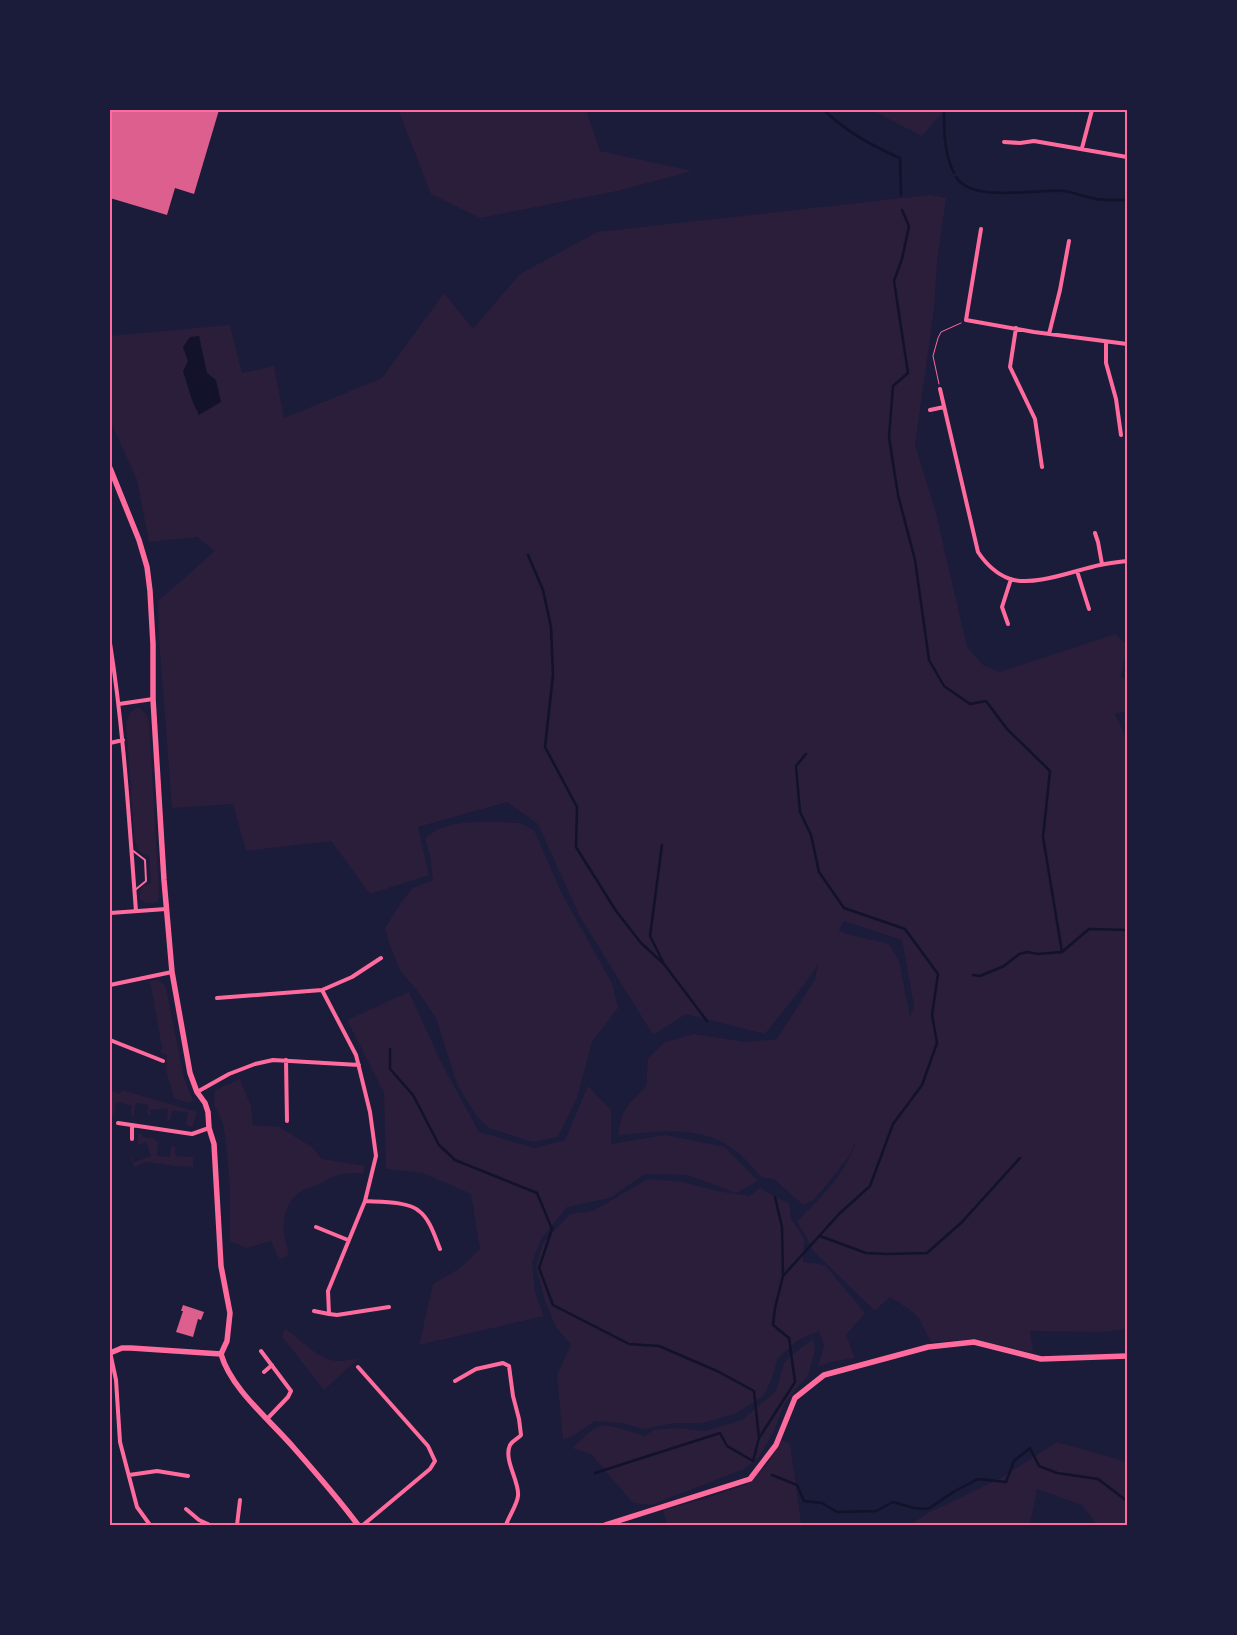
<svg xmlns="http://www.w3.org/2000/svg" width="1237" height="1635" viewBox="0 0 1237 1635" font-family="Arial,sans-serif">
<rect width="100%" height="100%" fill="#1b1b3a"/>
<!-- green -->
<path fill="#2a1e3b" fill-rule="evenodd" d="M398 110H586L600 151 692 171 617 191 480 218 431 194Z
M871 110H945L922 136Z
M930 195 946 198 937 261 934 309 915 445 936 513 967 647 983 665 1000 672 1115 634 1127 644 1121 677 1127 679V711L1115 714 1127 739V1329L1101 1332 1030 1331 1033 1351 1028 1352 975 1339 931 1342 918 1317 910 1310 890 1297 875 1311 814 1252 797 1221C822 1197 846 1173 857 1139L848 1158 814 1200 803 1205 774 1179 761 1177C719 1122 679 1130 618 1135L622 1115 630 1103 646 1086 648 1058 665 1042 694 1034 745 1042 777 1039 815 979 818 964 804 985 765 1034 686 1014 653 1035 579 915 538 824 507 802 418 827 429 875 370 894 331 841 246 851 233 804 172 808 159 638 158 601 215 551 197 537 149 542 137 480 110 421V336L230 325 242 373 274 366 284 418 382 378 444 293 473 329 520 274 597 232ZM844 921 902 940 914 1006 910 1017 899 960 889 944 847 934 839 930Z
M136 708H140L146 714 149 722 159 890 158 902C145 906 134 901 143 886L151 883 149 855C138 855 136 847 134 836L126 722 131 712Z
M500 822 519 823 534 830 562 894 612 983 618 1008 592 1042 577 1098 558 1137 533 1142 489 1128 476 1115 457 1084 436 1018 415 988 401 972 389 943 385 928 402 901 413 888 433 880 430 856 425 838C445 820 475 822 500 822Z
M158 980 163 983 166 988 184 1078 193 1101 188 1103 174 1098 166 1070 167 1056 160 1052 162 1048 150 981Z
M409 992 442 1064 479 1132 535 1148 565 1140 588 1086 611 1110V1144L665 1135 725 1147 758 1181 736 1193 688 1175 645 1174 610 1198 567 1207 541 1239 532 1263 535 1292 544 1316 419 1345 433 1284 460 1268 480 1249 471 1194 423 1173 386 1169 384 1093 347 1020Z
M240 1079 251 1106 253 1125 279 1127 312 1147 322 1159 365 1166 363 1174C342 1171 337 1175 319 1184 312 1187 300 1191 295 1196 279 1214 283 1234 289 1255L279 1260 271 1241 246 1248 230 1241V1188L227 1152 223 1123 214 1105 215 1090Z
M122 1090 197 1112 193 1126 192 1127 186 1125 188 1112 172 1111 170 1120 167 1122 168 1109 160 1108 159 1110 151 1109 150 1116 147 1114 148 1105 136 1103 133 1118 131 1114 132 1106 116 1102 114 1116H110L112 1106H110V1091L120 1094Z
M140 1133 143 1137 155 1138V1141H158L157 1156 170 1157 171 1147 175 1145V1156L193 1157V1167L175 1166 148 1162 134 1167 130 1154 131 1153 134 1162 151 1156 146 1142 138 1145V1135Z
M648 1179 683 1182 717 1191 749 1196 760 1188 789 1204 791 1219 804 1238 803 1262 825 1265 865 1313 846 1335 855 1358 830 1362 818 1367 824 1346 819 1331 798 1340 778 1358 771 1381 763 1396 735 1414 702 1423H675L643 1429 622 1423 595 1421 574 1435 563 1440 557 1375 571 1345 556 1327 545 1301 536 1266 543 1243 570 1214 593 1211Z
M285 1329C302 1339 317 1360 338 1361 345 1361 351 1359 358 1359L324 1390 283 1338 282 1337Z
M813 1339 815 1350 808 1376 796 1389 784 1405 775 1429 759 1457 744 1469 651 1505 633 1503 591 1454 572 1448C579 1442 592 1428 601 1426 610 1424 635 1433 644 1436L654 1430 677 1428 705 1431 742 1420 776 1391 784 1363 793 1354Z
M782 1440 790 1444 801 1522 799 1525H667L663 1510 707 1498 747 1484 766 1466Z
M1057 1442 1127 1462V1525H1097L1082 1505 1037 1489 1030 1525H909L926 1514 999 1479Z"/>
<!-- water -->
<path fill="#12122b" d="M199 336 207 373 216 380 221 402 199 415 192 400 183 371 188 361 183 347 190 337Z"/>
<g fill="none" stroke-linecap="round" stroke-linejoin="round">
<!-- stream -->
<path stroke="#12122b" stroke-width="2.5" d="M824 110C846 132 872 146 900 158L901 195
M944 110C944 132 944 153 954 173
M956 177C973 204 1039 188 1065 191 1074 193 1083 196 1092 198 1103 201 1116 200 1127 200
M902 210 909 226 902 259 894 281 908 373 893 386 889 437 898 495 915 560 929 660 944 686 970 704 986 701 1007 729 1050 771 1043 837 1062 952 1089 929 1127 930
M528 555 543 590 551 627 553 675 545 747 577 807 576 847 616 911 641 943 664 964 707 1021
M662 845 650 936 663 962
M973 975 980 976 1004 966 1019 954 1027 952 1038 954 1062 952
M390 1049V1069L413 1095 439 1145 455 1160 537 1193 552 1229 539 1268 553 1305 629 1344 659 1346 717 1371 754 1391 759 1438
M775 1197 782 1227 783 1275
M820 1236 866 1253 887 1254 927 1253 962 1222 1020 1158
M595 1473 720 1433 727 1446 753 1461 759 1438 795 1382 789 1338 773 1325 775 1308 783 1276 839 1214 870 1186 893 1124 922 1085 937 1043 932 1015 938 974 905 929 844 908 819 872 811 835 800 812 796 766 806 754
M772 1475 797 1485 804 1501 822 1503 837 1512 876 1511 893 1502 914 1508 928 1509 955 1491 978 1479 1006 1482 1014 1461 1030 1448 1039 1466 1057 1473 1098 1479 1127 1501"/>
</g>
<!-- building -->
<path fill="#dd5f8e" d="M110 110H219L194 194 175 188 167 215 110 198Z
M183 1305 204 1312 201 1320 198 1319 193 1337 176 1332 183 1311H181Z"/>
<g fill="none" stroke-linecap="round" stroke-linejoin="round">
<!-- path -->
<path stroke="#ff6b9d" stroke-width="1" d="M939 384 933 356 938 338 941 332 961 323"/>
<!-- service -->
<path stroke="#ff6b9d" stroke-width="2" d="M132 850 145 860 146 881 135 890"/>
<!-- minor -->
<path stroke="#ff6b9d" stroke-width="4" d="M1004 142 1020 143 1034 141 1127 157
M1082 148 1092 110
M981 229 966 320 1034 332 1127 344
M1016 328 1010 367 1035 419 1042 467
M1049 334 1060 290 1069 241
M1106 342V363L1116 399 1121 435
M940 389 978 552C986 564 996 574 1010 579 1035 587 1075 570 1100 565 1109 563 1118 562 1127 561
M930 410 944 407
M1095 533 1098 542 1102 564
M1077 571 1089 609
M1008 624 1002 607 1011 579
M110 643C124 732 129 821 136 911
M119 704 153 699
M110 743 123 740
M110 913 166 909
M110 985 172 972
M322 990 356 1055 370 1112 376 1156 365 1201 328 1291 329 1314 337 1315 389 1307
M217 998 322 990 352 977 381 958
M110 1040 163 1061
M286 1060 287 1121
M197 1092 229 1074 255 1064 273 1060 359 1065
M118 1123 192 1134 209 1128
M132 1125V1139
M365 1201C379 1202 408 1201 419 1211 430 1219 435 1237 440 1249
M316 1227 348 1240
M314 1311 329 1314
M261 1351 291 1391 288 1397 267 1419
M110 1352 116 1380 120 1442 137 1507 150 1525
M358 1367 428 1446 435 1461 430 1469 363 1525
M264 1372 272 1365
M455 1381 476 1369 503 1363 509 1366 513 1396 519 1419 521 1435C518 1439 513 1440 510 1445 503 1460 520 1482 518 1496 517 1505 509 1516 506 1525
M129 1475 157 1471 188 1476
M186 1509 199 1520 210 1525
M237 1525 240 1500"/>
<!-- secondary -->
<path stroke="#ff6b9d" stroke-width="5.5" d="M110 468 139 540 147 567 150 591 153 644V699L164 880 172 972 190 1073 197 1092 205 1103 208 1112 209 1128 214 1144 221 1266 230 1313 227 1341 221 1354
M110 1353 122 1348H131L221 1354
M221 1354C231 1389 270 1420 294 1448 316 1473 338 1498 358 1525
M605 1525 750 1479 776 1445 795 1398 824 1375 928 1347 974 1342 1041 1359 1127 1356"/>
</g>
<!-- border -->
<rect width="1237" height="1635" fill="none" stroke="#1b1b3a" stroke-width="222"/>
<rect x="111" y="111" width="1015" height="1413" fill="none" stroke="#ff6b9d" stroke-width="2"/>
</svg>
